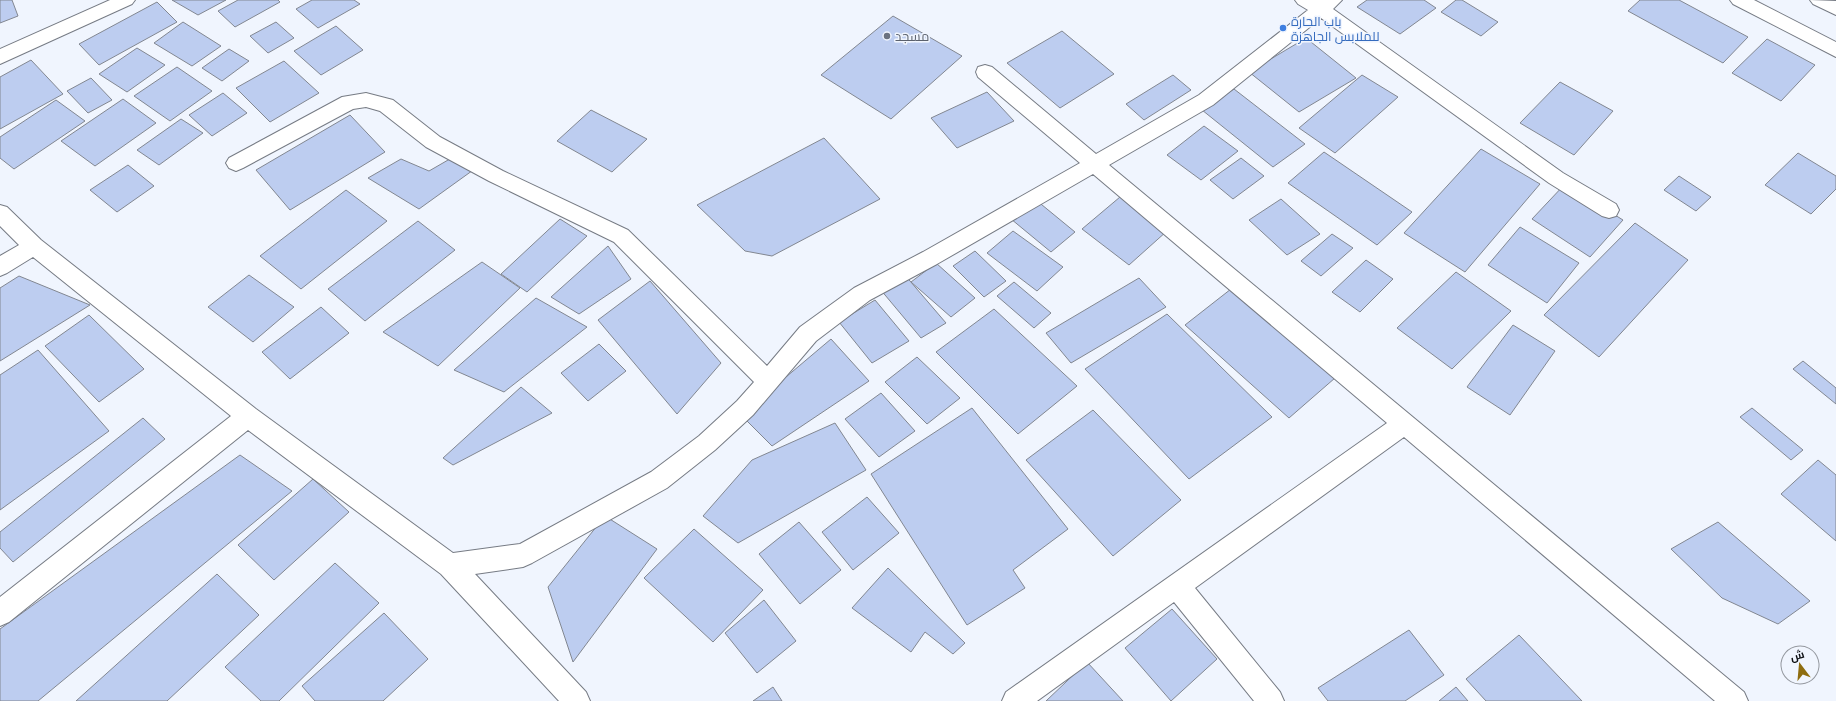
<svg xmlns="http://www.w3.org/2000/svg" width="1836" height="701" viewBox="0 0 1836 701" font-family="'Times New Roman',Cairo,serif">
<rect width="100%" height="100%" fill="#f0f5fe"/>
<!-- building -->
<path fill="#bdcdf0" stroke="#828791" d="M0 0H12L18 16 0 23Z
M172 0H226L198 15Z
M238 0H278L280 2 235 27 218 11Z
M312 0H354L360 4 318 28 296 9Z
M1367 0H1424L1436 8 1400 34 1357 7Z
M1456 0H1462L1498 22 1481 36 1441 12Z
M1640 0H1679L1748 37 1723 63 1628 11Z
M157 2 177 22 99 65 79 44Z
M893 16 962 56 891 119 821 75Z
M183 22 221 46 192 66 154 43Z
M276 22 294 38 268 53 250 36Z
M336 26 363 50 321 75 294 51Z
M1062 31 1114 74 1060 108 1007 63Z
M1306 38 1356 78 1299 112 1249 72Z
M1767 39 1815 65 1781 101 1732 73Z
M137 48 165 65 127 92 99 74Z
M229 49 249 61 222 81 202 68Z
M31 60 63 94 0 129V77Z
M284 61 319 93 270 122 236 88Z
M177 67 212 91 170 121 134 96Z
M1173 75 1191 90 1144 120 1126 104Z
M1362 75 1398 97 1335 153 1299 128Z
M91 78 112 100 88 113 67 91Z
M1560 82 1613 111 1574 155 1520 123Z
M1234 89 1305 144 1273 167 1202 110Z
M987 92 1014 121 957 148 931 118Z
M223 93 247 113 212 136 189 115Z
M123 99 156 123 95 166 61 141Z
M56 100 85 121 14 169 0 158V137Z
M591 110 647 139 612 172 557 141Z
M350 115 385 152 290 210 256 170Z
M181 119 203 133 159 165 137 150Z
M1204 126 1238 151 1201 180 1167 155Z
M824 138 880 199 772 256 745 251 697 205Z
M1481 149 1540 184 1465 272 1404 233Z
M1324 152 1412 212 1377 245 1288 183Z
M1798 153 1836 176V189L1811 214 1765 185Z
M455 156 476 168 419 209 368 178 401 159 429 171Z
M1241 158 1264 176 1233 199 1210 180Z
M128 165 154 186 117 212 90 190Z
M1679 176 1711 197 1696 211 1664 190Z
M1565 184 1623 220 1590 257 1532 219Z
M346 190 387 221 301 289 260 256Z
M1120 197 1167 231 1129 265 1082 229Z
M1281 199 1320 234 1287 255 1249 220Z
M1036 200 1075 232 1051 252 1011 219Z
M560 219 587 236 527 292 501 274Z
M418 221 455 250 365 321 328 289Z
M1635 223 1688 260 1599 357 1544 315Z
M1520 227 1579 263 1547 303 1488 265Z
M1013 231 1063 267 1037 291 987 253Z
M1332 234 1353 248 1321 276 1301 261Z
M608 246 631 279 579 314 551 297Z
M975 251 1006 281 984 297 953 266Z
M1366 260 1393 279 1360 312 1332 292Z
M482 262 520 288 438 366 383 332Z
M936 263 975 298 951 317 911 282Z
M1456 272 1511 311 1452 369 1397 328Z
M904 274 946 323 921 338 880 289Z
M249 275 294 307 253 342 208 307Z
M19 276 90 305 0 361V288Z
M1139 278 1166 307 1071 363 1046 333Z
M650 281 721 363 677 414 598 320Z
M1014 282 1051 313 1034 328 997 296Z
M1231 289 1335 378 1289 418 1185 325Z
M536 298 587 327 504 392 454 370Z
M875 300 909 341 872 363 839 322Z
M321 307 349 333 290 379 262 352Z
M994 309 1077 386 1018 434 936 352Z
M1167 314 1272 417 1189 479 1085 369Z
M89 315 144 369 99 402 45 346Z
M1513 325 1555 351 1510 415 1467 387Z
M831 339 869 381 772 446 741 415Z
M599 344 626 371 588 401 561 373Z
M38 350 109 431 0 510V375Z
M917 357 960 398 927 424 885 382Z
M1803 361 1836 388V404L1793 369Z
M521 387 552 413 453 465 443 458Z
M881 393 915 431 879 457 845 419Z
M972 408 1068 529 1013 570 1025 588 967 625 871 474Z
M1752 408 1803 450 1791 460 1740 417Z
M1093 410 1181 500 1113 556 1026 460Z
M143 418 165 439 13 562 0 548V532Z
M835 423 866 470 738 543 703 516 752 460Z
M240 455 292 491 38 701H0V629Z
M1818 460 1836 475V541L1781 494Z
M313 479 349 512 274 580 238 545Z
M867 497 899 533 853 570 822 532Z
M605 516 657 549 573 662 548 587Z
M799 522 841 570 800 604 759 554Z
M1718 522 1810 601 1778 624 1722 598 1671 549Z
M694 529 763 590 713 642 644 578Z
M335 563 379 603 279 701H261L225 667Z
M888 568 965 643 953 654 925 632 911 652 852 608Z
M217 574 259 615 167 701H76Z
M764 600 796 641 757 673 725 633Z
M1172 609 1217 659 1171 701 1125 648Z
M384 613 428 659 383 701H315L302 686Z
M1409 630 1444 675 1405 701H1328L1318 688Z
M1519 635 1582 701H1486L1466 679Z
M1087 662 1123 701H1046Z
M773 687 782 701H753Z
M1456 687 1468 701H1439Z"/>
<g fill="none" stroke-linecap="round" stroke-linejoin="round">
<defs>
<path id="minor" d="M110 0H135L132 4 0 64V49Z
M1295 0H1342L1333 9 1563 173 1616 204 1619 210 1616 216 1609 218 1602 216 1549 183 1321 18 1213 105 1109 165 1744 692 1748 701H1715L1404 437 1195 588 1280 692 1284 701H1254L1174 602 1037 701H1002L1006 692 1387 423 1093 174 937 264 870 300 816 341 753 415 715 450 667 488 532 563 523 567 475 574 586 692 590 701H559L441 574 248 430 9 622 0 626V597L231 416 33 257 7 273 0 276V256L19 245 0 226V205L7 207 41 240 256 409 453 553 520 544 651 472 699 436 737 401 754 382 614 242 489 181 426 147 380 111 366 107 353 109 243 168 236 171 229 168 226 163 229 158 342 97 366 93 393 100 440 137 503 171 628 230 767 366 800 327 854 288 923 252 1080 163 978 77 976 72 978 67 985 65 992 67 1096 154 1199 95 1308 10 1298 4Z"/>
<path id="primary" d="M1730 0H1754L1836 42V57L1733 4Z
M1810 0 1836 1V15L1813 4Z"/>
</defs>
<!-- minor casing -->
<use href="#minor" stroke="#767b84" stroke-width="2"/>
<!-- primary casing -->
<use href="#primary" stroke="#767b84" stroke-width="2"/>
<!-- minor -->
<use href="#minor" fill="#fff" fill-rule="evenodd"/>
<!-- primary -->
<use href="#primary" fill="#fff" fill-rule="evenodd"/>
</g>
<!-- markers -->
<circle fill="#3f7fe0" stroke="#f0f5fe" stroke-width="1.5" cx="1283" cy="28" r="4"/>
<circle fill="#6b7280" stroke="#f0f5fe" stroke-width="1.5" cx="887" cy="36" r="4"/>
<g text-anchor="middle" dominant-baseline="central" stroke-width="3" stroke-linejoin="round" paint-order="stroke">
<!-- shop labels -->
<g font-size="13" fill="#366cbe" stroke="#f0f5fe" text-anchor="start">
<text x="1291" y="21">باب الحارة<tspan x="1291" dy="15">للملابس الجاهزة</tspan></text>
</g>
<!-- worship labels -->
<g font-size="13" fill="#5b616d" stroke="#f0f5fe" text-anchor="start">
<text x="895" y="36">مسجد</text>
</g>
</g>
<!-- north arrow -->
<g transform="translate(1800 665) rotate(344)"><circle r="19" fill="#f0f5fe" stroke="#94989f"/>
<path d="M0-3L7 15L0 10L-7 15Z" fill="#8e6d10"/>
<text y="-6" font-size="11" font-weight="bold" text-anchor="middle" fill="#0b0d11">ش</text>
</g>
</svg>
